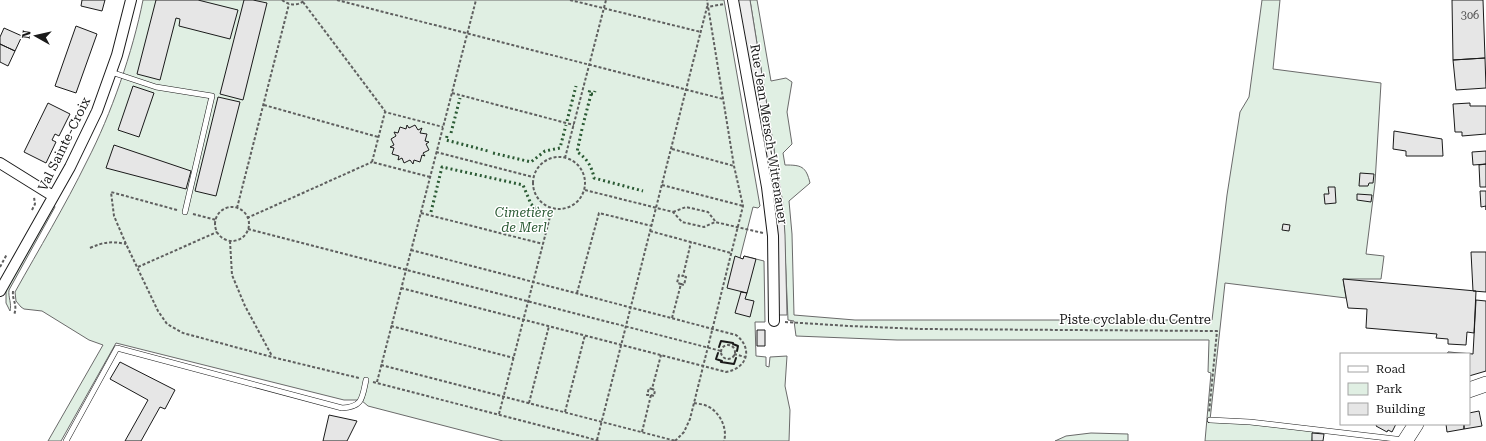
<svg xmlns="http://www.w3.org/2000/svg" width="1486" height="441" viewBox="0 0 1486 441" font-family="'Roboto Serif',serif">
<rect width="100%" height="100%" fill="#fff"/>
<!-- green -->
<path fill="#e0efe3" stroke="#6a6a6a" d="M143 0H724L760 206 758 208 753 207 740 258 743 259 744 256 764 261 765 322H755L756 356 766 357V366L769 367 770 357 787 356 785 386 790 410 789 441H503L368 406 361 400H344L116 343 61 441H48L103 345 89 340 42 311 24 309 21 307 16 301 15 292C39 249 65 206 87 161 111 115 133 51 143 0Z
M750 0H757L771 81 786 78 792 82 787 112 792 144 783 153 785 165C801 165 806 166 810 183L789 201 792 234 794 315 855 320H1212L1227 195 1240 112 1249 97 1262 0H1280L1273 69 1381 83 1375 183 1366 254 1384 256 1381 279H1343L1346 298 1225 283 1210 420 1313 429 1312 441H1205L1211 373 1208 372 1209 340H897L796 336 794 321 788 320 783 205Z
M54 205 55 207 9 290C8 297 12 304 10 311L6 303V289Z
M1091 433 1128 434V441H1055L1066 436Z"/>
<!-- parking -->
<path fill="#ededed" stroke="#6a6a6a" d="M733 0H750L783 205 785 235 787 315H774L773 236Z"/>
<!-- building -->
<path fill="#e6e6e6" stroke="#1a1a1a" d="M82 0H105L102 11 81 6Z
M156 0H198L238 10 230 39 179 26 180 19 176 18 160 80 137 74Z
M244 0H253L267 3 243 100 220 94Z
M1452 0H1483L1485 58 1453 60Z
M76 26 97 34 76 93 55 86Z
M4 28 22 36 15 51 0 44V37Z
M0 44 15 51 8 66 0 62Z
M1485 58 1486 88 1456 90 1453 60Z
M133 86 154 93 139 137 118 130Z
M218 97 240 102 216 196 195 191Z
M48 103 70 114 59 136 55 134 52 140 56 142 46 163 24 152Z
M1470 103V106H1486V134L1462 136V132H1455L1453 104Z
M407 125 409 128 415 125 418 130 422 128 420 133 427 134 425 141 429 142 426 144 429 150 423 153 425 156 422 155 420 162 414 160 413 164 410 160 404 163 402 158 398 160 399 156 392 154 394 148 390 147 394 145 391 139 396 136 394 132 398 133 400 127 406 129Z
M1394 131 1442 139 1443 156H1406V151L1393 149Z
M114 145 191 171 186 189 106 168Z
M1486 151V164L1473 165 1472 152Z
M1486 164V187H1480L1479 165Z
M1360 173 1374 174 1373 183H1369L1368 186H1359Z
M1328 187H1335L1336 203 1325 204 1324 194H1329Z
M1480 191H1486V210V206L1481 207Z
M1357 194 1372 195 1371 202 1357 200Z
M1283 224 1290 225 1289 231 1282 230Z
M1471 252H1486V292L1473 291Z
M735 256 743 259 744 256 756 259 747 293 727 288Z
M1343 279 1476 291 1474 333 1467 332 1466 345 1448 344V339L1436 338 1437 334 1366 328 1367 309 1348 308Z
M741 292 747 293 745 299 754 301 750 317 735 313Z
M1476 300 1486 301V371L1469 376V354H1447L1448 352 1473 354Z
M757 330H765V346H757Z
M120 362 175 390 165 409 160 407 141 441H125L148 400 110 379Z
M1479 411 1482 426 1464 429V424H1469V413Z
M329 415 357 421 347 441H323Z
M1377 424H1396L1392 432 1388 430 1387 432 1376 426Z
M1446 424H1464V429L1447 432Z
M1312 433 1324 434 1323 441H1312Z"/>
<g fill="none" stroke-linecap="round" stroke-linejoin="round">
<defs>
<path id="lane" d="M111 72 156 87 212 96 185 212
M1210 420 1250 422 1404 440
M66 441 117 348 342 408C363 407 362 398 366 380"/>
<path id="street" d="M733 0 767 187 773 236 774 321
M0 163 53 196
M0 291 70 167 97 111 117 55 131 0"/>
<path id="secondary" d="M1469 390 1486 384
M1405 441 1416 424"/>
</defs>
<!-- lane casing -->
<use href="#lane" stroke="#1a1a1a" stroke-width="6"/>
<!-- street casing -->
<use href="#street" stroke="#1a1a1a" stroke-width="12"/>
<!-- secondary casing -->
<use href="#secondary" stroke="#1a1a1a" stroke-width="16"/>
<!-- path -->
<path stroke="#5f5f5f" stroke-width="2" stroke-dasharray="3 2" stroke-linecap="butt" d="M282 0C290 6 298 6 305 0
M337 0 723 99
M570 0 701 32
M303 2 385 111
M452 93 574 125
M264 105 378 137
M672 149 734 166
M436 152 533 177
M533 183a26 26 0 1 1 52 0a26 26 0 1 1-52 0Z
M565 158 606 0
M430 177 372 162 385 112 443 127
M662 185 743 206
M585 190 673 212 682 222 704 227 715 222 763 233
M215 224a17 17 0 1 1 34 0a17 17 0 1 1-34 0Z
M237 208 289 4
M32 210 35 204 34 197
M177 210 111 192 114 216 126 244 158 311 167 324 183 333 272 357 359 378
M673 212 686 207 708 212 715 221
M421 213 543 244
M193 214 216 220
M247 218 372 162
M248 229 721 351
M650 231 731 253
M230 241 232 275 245 306 272 356
M90 248C103 242 112 241 126 244
M0 267 7 254
M138 267 217 232
M681 284 684 285 686 277 683 276
M401 288 726 372C748 368 753 348 736 335L411 250
M13 291C12 301 18 304 14 315
M577 293 599 213 652 226
M672 318 681 284 677 283 679 275 683 276 691 242
M785 322 849 326 921 329 1217 331 1209 413
M391 326 514 358
M721 352a7 7 0 1 1 14 0a7 7 0 1 1-14 0Z
M734 354 745 357
M381 365 676 441
M373 382 600 441
M377 382 476 0
M651 395 654 396 655 390 652 389
M529 403 549 326
M694 403C698 404 703 404 707 406 719 411 728 428 724 441
M565 412 585 335
M499 414 552 209
M642 432 651 395H647L649 388 652 389 661 355
M597 440 707 7 724 4
M675 441 684 432 690 419 743 206 734 166 707 0"/>
<!-- lane -->
<use href="#lane" stroke="#fff" stroke-width="5"/>
<!-- street -->
<use href="#street" stroke="#fff" stroke-width="10"/>
<!-- secondary -->
<use href="#secondary" stroke="#fff" stroke-width="15"/>
<!-- hedge -->
<path stroke="#2b5a34" stroke-width="3" stroke-dasharray="2 3" stroke-linecap="butt" d="M591 94H594L595 91
M567 121 576 86
M583 125 591 94 589 93 590 89
M582 129 577 152C587 158 592 167 594 178L643 191
M451 133 460 98
M447 136 446 140 488 151
M493 153 531 162 545 151 560 148 566 125
M431 212 442 167 523 185 531 204 542 214"/>
<!-- wall -->
<path stroke="#1a1a1a" stroke-width="2" d="M719 347 721 341 733 343V344L738 346 737 351
M718 353 716 359 722 361 721 362 734 364 736 358"/>
</g>
<g text-anchor="middle" dominant-baseline="central" stroke-width="3" stroke-linejoin="round" paint-order="stroke">
<!-- number labels -->
<g font-size="11" fill="#4d4d4d">
<text x="1470" y="15">306</text>
</g>
<!-- street labels -->
<g font-size="13" fill="#1a1a1a" stroke="#fff">
<text transform="translate(769 134) rotate(81)">Rue Jean Mersch-Wittenauer</text>
<text transform="translate(64 144) rotate(-64)">Val Sainte-Croix</text>
<text x="1135" y="319">Piste cyclable du Centre</text>
</g>
<!-- park labels -->
<g font-size="13" font-style="italic" fill="#2b5a34" stroke="#fff">
<text x="524" y="212">Cimetière<tspan x="524" dy="15">de Merl</tspan></text>
</g>
</g>
<!-- legend -->
<rect x="1340" y="353" width="130" height="72" fill="#ffffff" stroke="#a3a3a3"/>
<rect x="1348" y="366" width="20" height="6" fill="#ffffff" stroke="#a3a3a3"/>
<text x="1376" y="373" font-size="12" fill="#1a1a1a">Road</text>
<rect x="1348" y="383" width="20" height="12" fill="#e0efe3" stroke="#a3a3a3"/>
<text x="1376" y="393" font-size="12" fill="#1a1a1a">Park</text>
<rect x="1348" y="403" width="20" height="12" fill="#e6e6e6" stroke="#a3a3a3"/>
<text x="1376" y="413" font-size="12" fill="#1a1a1a">Building</text>
<!-- north arrow -->
<g transform="translate(36 36) rotate(278)" stroke="#ffffff" stroke-width="3" paint-order="stroke">
<path d="M0-3L7 15L0 10L-7 15Z" fill="#1a1a1a"/>
<text y="-6" font-size="11" font-weight="bold" text-anchor="middle" fill="#1a1a1a">N</text>
</g>
</svg>
